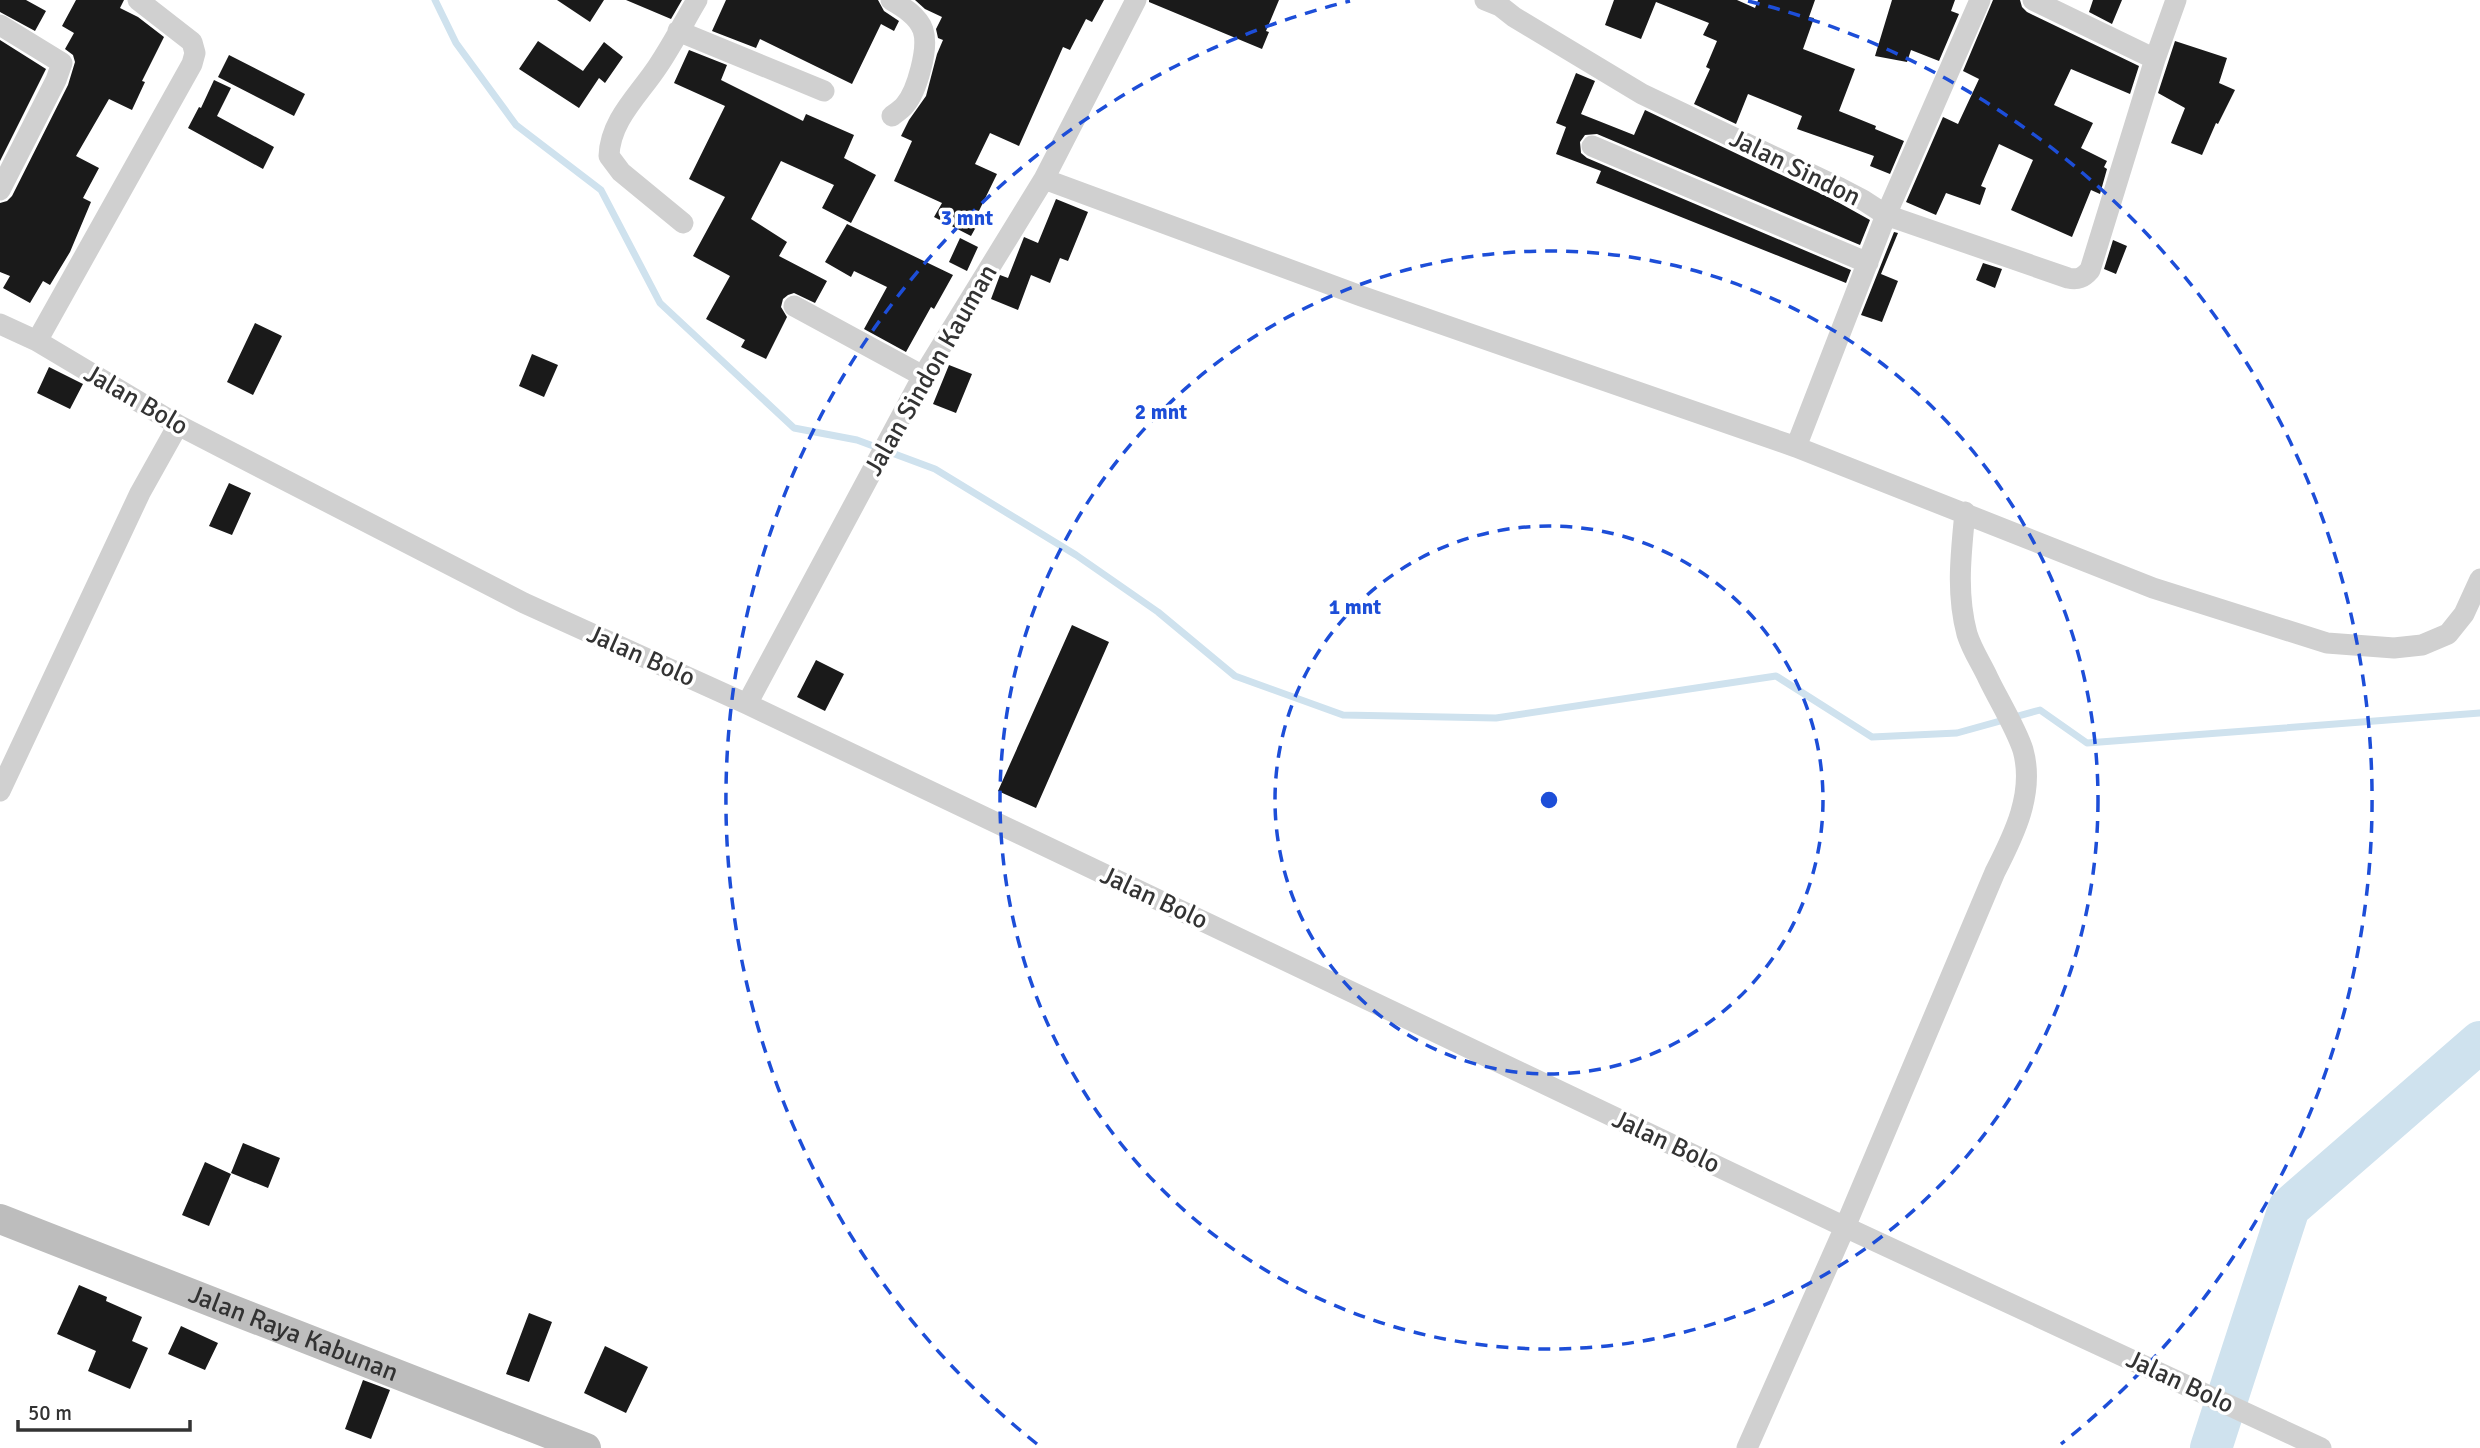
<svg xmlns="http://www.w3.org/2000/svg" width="2480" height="1448" viewBox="0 0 2480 1448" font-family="Signika,sans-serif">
<rect width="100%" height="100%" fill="#fff"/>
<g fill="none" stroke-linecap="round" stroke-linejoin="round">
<!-- stream -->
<path stroke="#cfe2ee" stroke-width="7" d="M435 0 456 43 516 125 601 190 660 303 794 428 857 440 935 469 1076 555 1158 612 1235 676 1343 715 1496 718 1776 676 1872 737 1957 733 2040 710 2087 743 2480 713"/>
<!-- river -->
<path stroke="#cfe2ee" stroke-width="42" d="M2211 1448 2289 1208 2480 1042"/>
</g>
<!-- building -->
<path fill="#1a1a1a" d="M0 0H26L46 11 35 31 0 12Z
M76 0H124L120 8 138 17 164 37 142 81 145 82 132 110 109 99 76 156 99 168 83 198 91 202 70 252 50 285 43 281 30 303 3 288 10 276 0 272V203L7 201 12 196 68 85 75 62 73 55 65 49 74 33 62 26Z
M557 0H604L590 22Z
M626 0H682L671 19Z
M726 0H878L884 11 899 21 894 31 881 24 852 84 760 39 756 48 712 31Z
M915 0H1104L1092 22 1086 19 1070 50 1063 47 1019 146 990 133 975 164 997 174 977 215 981 218 971 236 934 217 942 203 894 181 912 141 901 136 909 120 926 96 937 54 943 40 938 38 936 29 942 17 925 9Z
M1149 0H1279L1266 31 1269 32 1262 49 1149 2Z
M1614 0H1737L1755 8 1758 0H1815L1809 17 1814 18 1803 49 1855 69 1839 111 1876 126 1875 129 1904 141 1890 174 1870 166 1874 156 1797 129 1802 116 1748 94 1736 124 1694 104 1710 69 1706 67 1717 41 1703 35 1709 23 1656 2 1641 39 1605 25Z
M1892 0H1955L1951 11 1959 14 1939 61 1911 50 1907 62 1875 56Z
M1993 0H2020L2022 7 2027 12 2139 66 2130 94 2071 69 2054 105 2093 123 2081 148 2107 161 2104 167 2107 169 2100 194 2091 190 2072 237 2011 210 2033 160 1999 144 1981 186 1986 188 1980 205 1946 193 1936 215 1906 202 1943 117 1958 124 1979 79 1963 71Z
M2093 0H2122L2112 24 2089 12Z
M0 40 46 69 0 161Z
M538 41 583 71 604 42 623 57 605 83 599 78 579 108 519 69Z
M2175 41 2227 58 2219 83 2235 90 2218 124 2216 123 2202 155 2171 143 2185 108 2158 93Z
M689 50 727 65 721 80 803 121 806 114 854 135 844 158 876 175 851 223 822 208 834 185 781 161 751 219 787 242 779 256 827 281 815 303 794 293 788 295 783 299 781 307 787 317 766 359 741 347 745 340 706 319 730 276 693 256 725 197 689 179 725 106 674 83Z
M229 55 305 94 294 116 218 77Z
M1576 73 1595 81 1581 114 1634 135 1645 110 1834 200 1870 220 1860 245 1597 134 1585 135 1580 142 1581 153 1587 158 1851 270 1846 283 1596 183 1601 171 1556 154 1566 127 1556 123Z
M214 80 231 88 217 116 274 147 263 169 188 128 199 107 201 108Z
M1056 199 1088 212 1068 261 1060 258 1050 283 1031 275 1018 310 991 299 1000 275 1008 278 1024 237 1038 243Z
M847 224 953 275 934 309 931 307 906 352 864 329 887 287 854 271 851 277 825 262Z
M1894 232 1898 233 1881 274 1898 281 1882 322 1861 315Z
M960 238 978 247 967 271 949 262Z
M2113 240 2127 246 2116 274 2104 269Z
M1983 263 2002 269 1995 288 1976 280Z
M255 323 282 336 253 395 227 382Z
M532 354 558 365 544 397 519 386Z
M949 365 972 374 956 413 933 404Z
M49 367 83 384 70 409 37 393Z
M229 483 251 493 232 535 209 526Z
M1072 625 1109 642 1036 808 998 791Z
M816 660 844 674 825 711 797 697Z
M243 1143 280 1158 268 1188 231 1173Z
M205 1162 231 1174 209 1226 182 1215Z
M79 1285 107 1297 106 1301 142 1317 132 1341 148 1348 130 1389 88 1371 96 1351 57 1334Z
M529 1313 552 1322 529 1382 506 1374Z
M181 1326 218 1343 205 1370 168 1354Z
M605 1346 648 1367 626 1413 584 1393Z
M363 1380 390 1390 371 1439 345 1429Z"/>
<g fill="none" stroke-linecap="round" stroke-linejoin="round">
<!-- street -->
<path stroke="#d0d0d0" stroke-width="21" d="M891 0C903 7 918 16 923 30 929 48 917 91 905 105 902 109 896 113 892 116
M1485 0 1500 6 1514 17 1642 94 1840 188 1863 200 1886 215 1980 0
M2033 0 2155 59
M0 25 62 63 56 80 0 190
M678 31 824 91
M1592 146 1868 263
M1044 179 1361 296 1796 447 2153 588 2327 643 2394 648 2422 645 2448 634 2464 614 2480 579
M683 223 621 172 609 156C610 120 639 95 658 66 672 45 684 22 697 0
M794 306 923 376
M0 324 37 341 178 425 524 603 747 704 1845 1227 2321 1448
M37 341 192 64 195 53 192 42 138 0
M1796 447 1886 215 2068 278C2078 280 2083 278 2090 270L2155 59 2176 0
M747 704 923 376 1044 179 1136 0
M0 791 140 493 178 425
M1747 1448 1845 1227 1995 872C2014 835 2035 793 2023 750 2016 728 1998 699 1988 678 1981 663 1972 650 1967 634 1956 593 1961 554 1965 512"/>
<!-- secondary -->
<path stroke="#bdbdbd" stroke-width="30" id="s1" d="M0 1219 586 1448"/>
</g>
<!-- distance rings -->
<g fill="none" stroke="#1d4ed8" stroke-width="3.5" stroke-dasharray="12 9">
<circle cx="1549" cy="800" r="274"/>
<circle cx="1549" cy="800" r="549"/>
<path d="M1037 1444A823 823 0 0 1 1350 1M1748 1A823 823 0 0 1 2061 1444"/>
</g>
<g text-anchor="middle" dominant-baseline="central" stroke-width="7" stroke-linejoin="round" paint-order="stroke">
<!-- street labels -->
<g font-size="26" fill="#333" stroke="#fff">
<text transform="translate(1795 168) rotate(26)">Jalan Sindon</text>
<text transform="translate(931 370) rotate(-60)">Jalan Sindon Kauman</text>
<text transform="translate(136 400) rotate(30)">Jalan Bolo</text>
<text transform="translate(641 656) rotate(24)">Jalan Bolo</text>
<text transform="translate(1154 898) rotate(25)">Jalan Bolo</text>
<text transform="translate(1666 1142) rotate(25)">Jalan Bolo</text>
<text stroke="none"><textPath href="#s1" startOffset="315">Jalan Raya Kabunan</textPath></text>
<text transform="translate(2180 1382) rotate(25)">Jalan Bolo</text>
</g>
</g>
<circle cx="1549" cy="800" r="10" fill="#1d4ed8" stroke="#fff" stroke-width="3.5"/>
<g font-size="21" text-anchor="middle" font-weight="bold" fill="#1d4ed8" stroke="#fff" stroke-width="7" stroke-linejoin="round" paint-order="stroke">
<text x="967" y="225">3 mnt</text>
<text x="1161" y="419">2 mnt</text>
<text x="1355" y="614">1 mnt</text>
</g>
<!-- scale -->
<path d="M18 1420v10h172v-10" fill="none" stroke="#333333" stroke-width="3.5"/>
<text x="28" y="1420" font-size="21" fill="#333333" stroke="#ffffff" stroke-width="5" paint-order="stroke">50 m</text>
</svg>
